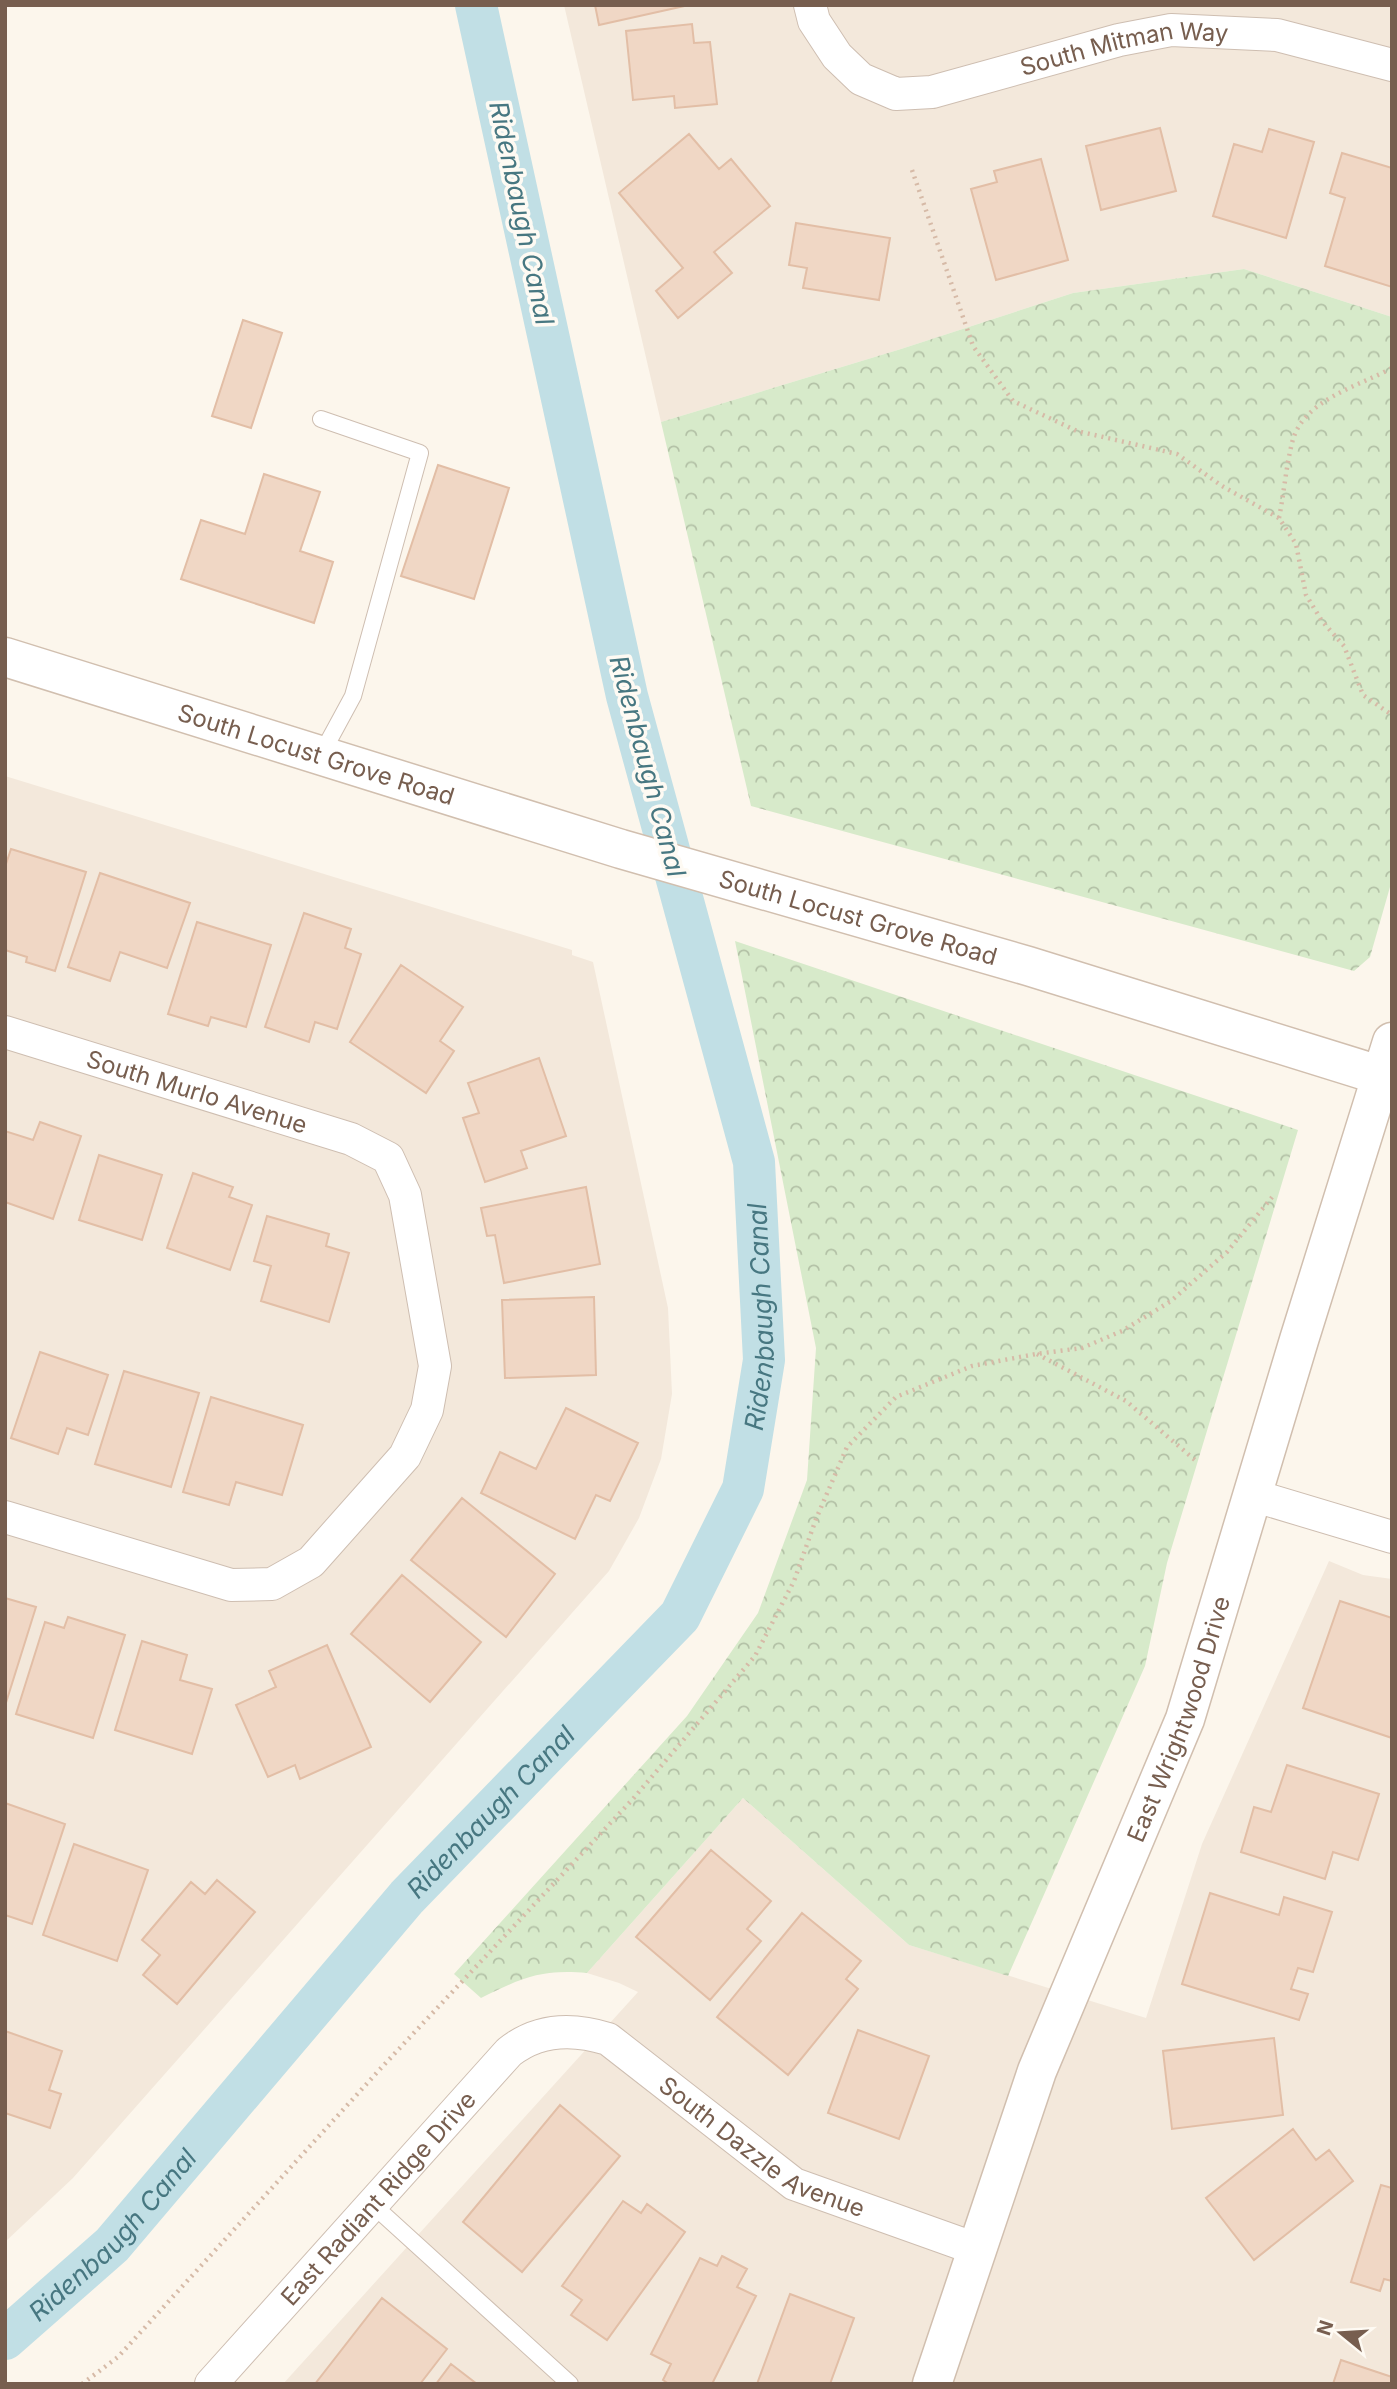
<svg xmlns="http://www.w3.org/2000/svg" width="1397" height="2389" viewBox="0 0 1397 2389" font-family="Inter,sans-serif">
<defs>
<pattern id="forest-crowns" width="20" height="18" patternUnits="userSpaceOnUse" patternTransform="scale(1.75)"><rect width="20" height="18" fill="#d7eaca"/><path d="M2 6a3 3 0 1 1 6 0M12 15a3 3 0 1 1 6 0" fill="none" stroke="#b3c1a6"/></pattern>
</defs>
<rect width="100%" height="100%" fill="#fcf6ec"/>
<!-- residential -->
<path fill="#f3e8db" d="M564 5H1392V317L1244 269 1073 293 901 349 661 422Z
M5 776 572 950V955L593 962 668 1308 672 1394 661 1459 639 1518 609 1571 73 2178 5 2242Z
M1329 1561 1363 1575 1392 1579V2384H283L638 1992 619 1983 587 1973 743 1798 909 1945 1146 2018 1202 1844Z"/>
<!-- forest -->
<path fill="url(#forest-crowns)" d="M1244 269 1392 317V880L1370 957 1354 971 751 806 661 422 901 349 1073 293Z
M735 941 1298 1130 1167 1563 1145 1666 1008 1976 909 1945 743 1798 587 1973C540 1969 522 1978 481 1998L454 1974 687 1716 758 1613 807 1480 816 1348Z"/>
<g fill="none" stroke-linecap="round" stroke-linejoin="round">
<!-- canal -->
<path stroke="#c1dfe5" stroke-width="42" id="s1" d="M5 2339 112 2245 407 1897 680 1616 743 1489 764 1360 754 1162 627 696 476 5"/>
</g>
<!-- building -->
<path fill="#f0d7c5" stroke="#e2bea6" stroke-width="2" d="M595 5H689L599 25Z
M692 24 694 43 710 42 717 104 675 108 674 96 633 100 626 31Z
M1160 128 1176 191 1101 210 1086 146Z
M1269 129 1314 142 1286 238 1213 216 1234 144 1262 152Z
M689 134 719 169 731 159 770 206 714 252 732 273 678 318 656 291 683 268 619 193Z
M1342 153 1392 168V287L1325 266 1345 198 1330 193Z
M1041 159 1068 260 996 280 971 189 997 182 994 171Z
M796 223 890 238 879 300 803 288 807 268 789 265Z
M243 320 282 333 251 428 212 416Z
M438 465 509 488 474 599 401 576Z
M264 474 320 492 300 551 333 562 314 623 181 579 201 520 245 534Z
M11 849 86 872 55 971 26 962 27 957 5 950V867Z
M100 873 190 903 167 968 120 952 110 981 68 967Z
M304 913 351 929 345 948 361 954 337 1029 315 1022 309 1042 265 1027Z
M197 922 271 945 246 1027 211 1017 208 1026 168 1014Z
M401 965 463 1007 440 1041 454 1051 426 1093 350 1042Z
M539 1058 566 1136 521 1151 527 1168 485 1182 463 1118 479 1113 468 1083Z
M40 1122 81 1136 53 1219 5 1202V1131L33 1140Z
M99 1155 162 1175 142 1240 79 1220Z
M193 1173 233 1187 229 1197 252 1205 230 1270 167 1248Z
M586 1187 600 1264 504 1283 495 1235 487 1236 481 1208Z
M267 1216 329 1234 326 1246 349 1253 329 1322 261 1301 271 1266 254 1261Z
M594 1297 596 1375 505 1378 502 1300Z
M40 1352 108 1375 88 1435 67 1428 58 1454 11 1438Z
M124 1371 199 1393 171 1487 95 1464Z
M211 1397 303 1425 282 1495 236 1482 229 1505 183 1492Z
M566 1408 638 1443 610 1501 596 1495 575 1539 481 1493 500 1452 536 1469Z
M462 1498 555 1574 506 1637 411 1560Z
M402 1575 481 1642 430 1702 351 1634Z
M5 1598 36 1607 5 1706Z
M1340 1601 1392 1618V1738L1303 1708Z
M68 1617 125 1635 93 1738 16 1714 45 1622 64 1628Z
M142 1641 187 1655 180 1680 212 1689 192 1754 115 1730Z
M327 1645 371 1747 300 1779 295 1765 268 1777 236 1705 276 1687 269 1671Z
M1287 1765 1379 1794 1358 1860 1333 1852 1325 1879 1241 1852 1254 1807 1271 1812Z
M5 1803 65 1824 32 1924 5 1915Z
M74 1844 148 1870 117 1961 43 1935Z
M711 1850 771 1901 747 1929 761 1941 710 2000 636 1937Z
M217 1880 255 1912 177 2004 143 1975 160 1955 142 1940 191 1882 205 1894Z
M1210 1893 1279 1915 1284 1897 1332 1912 1313 1972 1298 1968 1291 1989 1308 1994 1299 2020 1182 1984Z
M802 1913 861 1961 846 1979 858 1989 788 2075 717 2017Z
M858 2030 929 2056 899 2139 828 2113Z
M5 2031 62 2051 49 2090 61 2094 50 2128 5 2113Z
M1274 2038 1283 2115 1172 2129 1163 2051Z
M560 2105 620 2156 522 2272 463 2222Z
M1293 2129 1316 2160 1329 2150 1353 2181 1254 2260 1206 2198Z
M1381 2185 1392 2188V2281L1384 2279 1380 2291 1351 2282Z
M623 2201 641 2213 647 2204 685 2232 607 2340 571 2315 582 2300 562 2286Z
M722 2256 747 2269 737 2287 756 2296 712 2384H669L663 2380 671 2364 651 2354 700 2258 717 2266Z
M790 2294 854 2318 830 2384H757Z
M382 2298 447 2349 420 2384H315Z
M1341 2360 1392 2377V2384H1333Z
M451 2364 477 2384H436Z"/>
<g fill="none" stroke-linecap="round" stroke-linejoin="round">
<defs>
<path id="lane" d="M321 755 353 696 420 453 321 419
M373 2205 570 2384"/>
<g id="street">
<path id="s2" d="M810 5 814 21 837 56 861 79 896 94 932 92 1119 40 1171 30 1277 35 1392 65"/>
<path id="s3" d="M5 1032 351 1139 388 1158 405 1195 435 1366 427 1410 405 1456 311 1562 272 1584 231 1585 5 1517"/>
<path d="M1252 1495 1392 1537"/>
<path id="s4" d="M211 2384 509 2052C538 2029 573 2028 608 2039L794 2184 979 2250"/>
</g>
<g id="secondary">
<path id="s5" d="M5 657 621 849 1028 966 1392 1079"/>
<path id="s6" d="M932 2384 1037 2071 1185 1719 1299 1340 1392 1042"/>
</g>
</defs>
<!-- lane casing -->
<use href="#lane" stroke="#cebeb1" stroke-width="18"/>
<!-- street casing -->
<use href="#street" stroke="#cebeb1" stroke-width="34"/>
<!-- secondary casing -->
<use href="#secondary" stroke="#d1bfaf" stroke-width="41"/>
<!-- path -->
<path stroke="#d6baa7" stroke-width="4.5" stroke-dasharray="2 5" stroke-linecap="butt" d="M912 170 973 346 1013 401 1077 431 1177 454 1222 486 1279 518 1296 544 1306 595 1322 621 1344 646 1363 695 1392 715
M1279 518C1284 493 1286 467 1292 443 1302 400 1357 387 1392 368
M1037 1354 1126 1401 1195 1460
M82 2384 118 2357 382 2067 632 1800 755 1656 794 1581 816 1519 847 1447 896 1397 972 1366 1036 1354 1082 1348 1122 1331 1171 1301 1227 1252 1273 1196"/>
<!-- lane -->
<use href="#lane" stroke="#fff" stroke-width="16"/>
<!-- street -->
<use href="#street" stroke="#fff" stroke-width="32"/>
<!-- secondary -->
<use href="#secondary" stroke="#fff" stroke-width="38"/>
</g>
<g text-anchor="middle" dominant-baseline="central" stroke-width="7" stroke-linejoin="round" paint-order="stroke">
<!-- street labels -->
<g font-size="24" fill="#775e4f" stroke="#fefaf3">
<text stroke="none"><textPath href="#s2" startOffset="364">South Mitman Way</textPath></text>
<text stroke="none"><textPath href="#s5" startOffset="326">South Locust Grove Road</textPath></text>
<text stroke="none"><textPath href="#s5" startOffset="892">South Locust Grove Road</textPath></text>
<text stroke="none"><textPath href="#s3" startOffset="201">South Murlo Avenue</textPath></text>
<text stroke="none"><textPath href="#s6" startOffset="710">East Wrightwood Drive</textPath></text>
<text stroke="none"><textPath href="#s4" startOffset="740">South Dazzle Avenue</textPath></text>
<text stroke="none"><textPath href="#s4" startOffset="250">East Radiant Ridge Drive</textPath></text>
</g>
<!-- water labels -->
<g font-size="26" font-style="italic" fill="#477781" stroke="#fefaf3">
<text transform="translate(522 213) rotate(78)">Ridenbaugh Canal</text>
<text transform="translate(648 766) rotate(75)">Ridenbaugh Canal</text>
<text stroke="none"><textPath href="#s1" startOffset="1306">Ridenbaugh Canal</textPath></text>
<text stroke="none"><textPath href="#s1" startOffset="718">Ridenbaugh Canal</textPath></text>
<text stroke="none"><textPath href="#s1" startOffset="150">Ridenbaugh Canal</textPath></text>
</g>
</g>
<!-- border -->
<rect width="1397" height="2389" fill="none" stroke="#775e4f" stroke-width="14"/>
<!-- north arrow -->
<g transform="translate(1341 2333) rotate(288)" stroke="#fefaf3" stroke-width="5" paint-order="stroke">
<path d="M0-5L12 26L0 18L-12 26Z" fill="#775e4f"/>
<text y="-10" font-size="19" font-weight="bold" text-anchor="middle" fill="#775e4f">N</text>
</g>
</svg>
